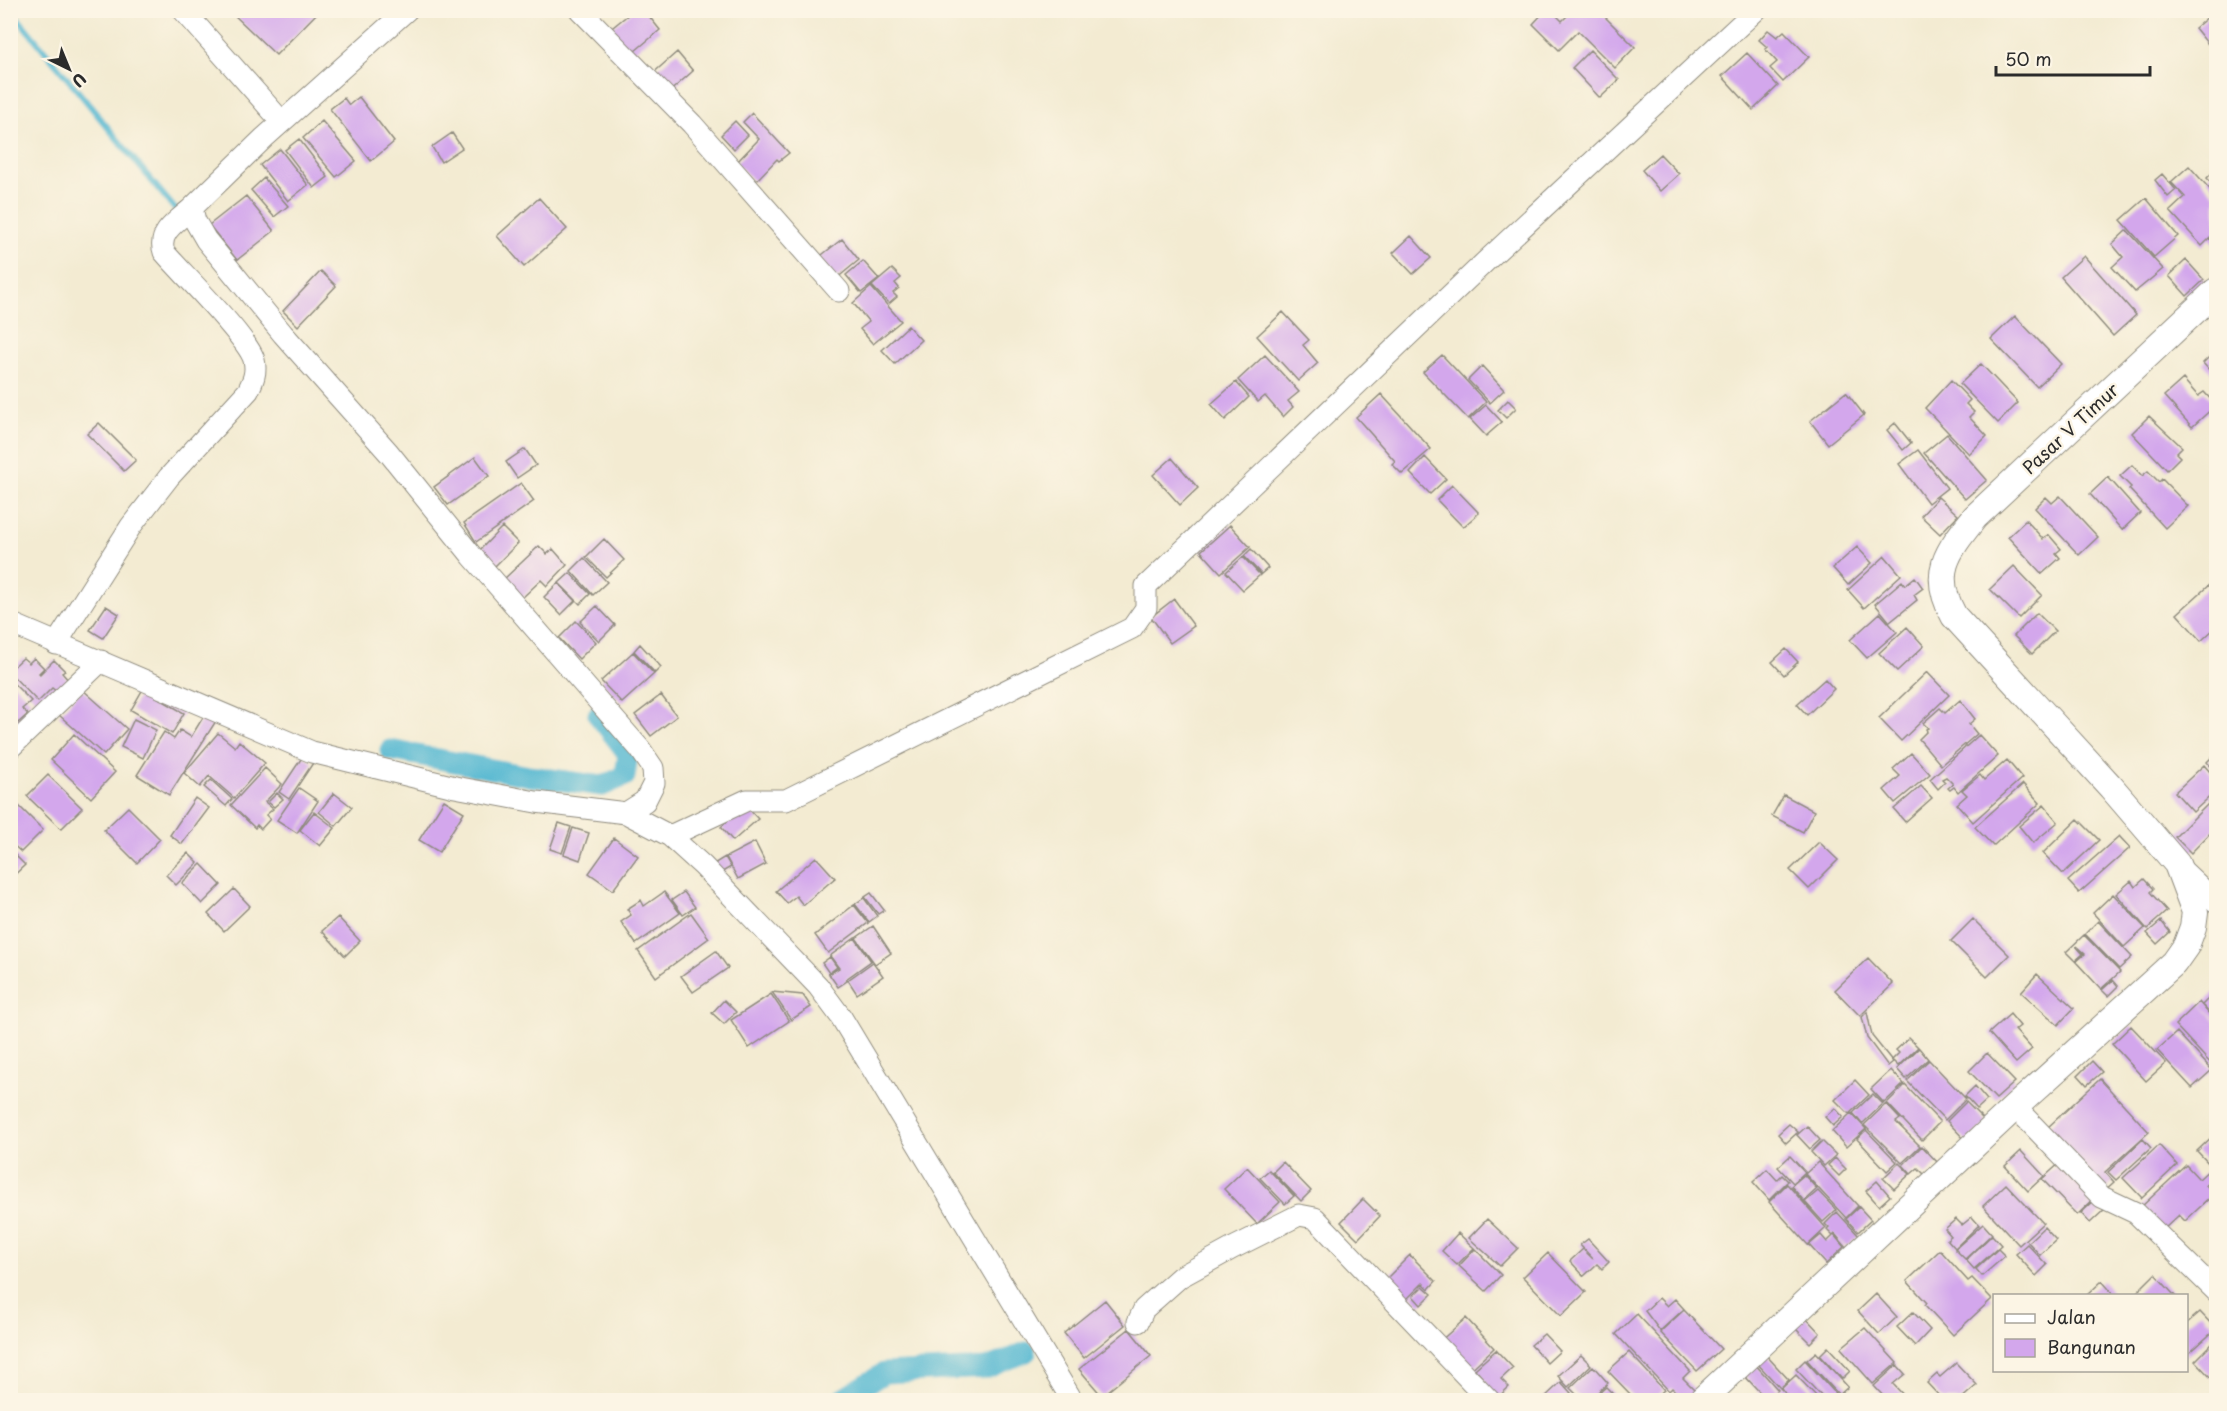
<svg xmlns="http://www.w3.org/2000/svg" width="2227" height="1411" viewBox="0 0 2227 1411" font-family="'Playpen Sans',sans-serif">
<rect width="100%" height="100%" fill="#fcf5e5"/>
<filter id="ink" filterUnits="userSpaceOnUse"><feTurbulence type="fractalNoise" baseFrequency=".0167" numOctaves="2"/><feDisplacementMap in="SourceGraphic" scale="12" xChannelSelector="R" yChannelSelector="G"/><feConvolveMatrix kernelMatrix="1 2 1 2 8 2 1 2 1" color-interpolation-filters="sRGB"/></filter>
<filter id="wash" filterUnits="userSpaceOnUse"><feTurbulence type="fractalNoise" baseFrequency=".008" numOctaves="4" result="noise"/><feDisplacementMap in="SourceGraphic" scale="24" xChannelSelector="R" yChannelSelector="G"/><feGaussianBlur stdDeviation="1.35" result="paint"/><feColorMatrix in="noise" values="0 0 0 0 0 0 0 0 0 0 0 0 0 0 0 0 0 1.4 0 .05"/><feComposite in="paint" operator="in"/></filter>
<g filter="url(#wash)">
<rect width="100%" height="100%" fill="#f3ebd2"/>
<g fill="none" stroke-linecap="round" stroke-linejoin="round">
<!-- stream -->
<path stroke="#53b7d1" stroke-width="6" d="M11 10 179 214"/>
<!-- canal -->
<path stroke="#53b7d1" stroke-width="21" d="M390 750 529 776 602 786 625 776 628 754 598 715
M841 1400 884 1373 987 1368 1026 1352"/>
</g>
<g id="blocks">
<!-- building -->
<path fill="#d3a7ec" d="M233 10H320L276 55 231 12Z
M634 10H644L660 30 629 56 608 31Z
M1546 10H1551L1562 21 1573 10H1598L1635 47 1615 68 1578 31 1559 50 1533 24Z
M2216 10V54L2195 28Z
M1768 30 1777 37 1784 31 1809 57 1783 82 1770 68 1777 62 1765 49 1767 47 1759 40Z
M1590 50 1619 80 1600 98 1572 68Z
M677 52 693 71 667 94 651 75Z
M1747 53 1778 86 1753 110 1722 76Z
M359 97 394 142 371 161 330 109 344 98 349 105Z
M752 113 789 153 779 161 777 159 755 182 736 163 759 139 743 122Z
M322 121 356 161 336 177 303 138Z
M735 121 748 135 734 149 721 135Z
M452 133 462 148 441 162 432 147Z
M299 139 328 177 314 188 285 150Z
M280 149 308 185 288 201 260 165Z
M1660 154 1679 174 1660 191 1642 170Z
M2189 166 2216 196V245L2210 238 2202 246 2170 211 2185 197 2171 182Z
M2216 169V188L2207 178Z
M2162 174 2176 190 2168 197 2155 180Z
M264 178 288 206 274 217 251 190Z
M246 196 274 231 237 260 209 225Z
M539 198 567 229 524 267 497 236Z
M2146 198 2178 236 2154 257 2121 220Z
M2127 230 2163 269 2135 292 2112 267 2123 257 2112 244Z
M1411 236 1431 258 1413 274 1393 253Z
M842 239 859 260 836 279 818 258Z
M2084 256 2136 315 2113 336 2061 277Z
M2186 260 2204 280 2187 296 2169 276Z
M863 261 879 279 861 293 846 275Z
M892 269 901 278 895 283 899 288 893 293 897 297 889 304 872 286Z
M321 271 336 286 298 326 283 311Z
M871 287 901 321 873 344 860 329 869 322 853 303Z
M1283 312 1309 340 1303 345 1318 363 1298 381 1257 336Z
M2015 316 2061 364 2037 387 1991 339Z
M908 326 921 340 895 364 882 350Z
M2212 354 2216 359V378L2203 363Z
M1265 355 1299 392 1288 401 1293 407 1283 417 1265 396 1258 402 1238 380Z
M1442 355 1486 402 1468 419 1423 372Z
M1981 364 2018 403 1998 423 1960 384Z
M1482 366 1504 390 1490 403 1468 380Z
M2183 379 2198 396 2204 392 2216 405 2192 427 2164 396Z
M1951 380 1970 400 1966 404 1974 412 1969 417 1987 436 1969 454 1925 408Z
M1236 382 1249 397 1225 420 1211 404Z
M1846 392 1864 415 1828 444 1810 421Z
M1381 394 1431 449 1402 474 1392 464 1395 461 1356 417Z
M1508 400 1516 408 1506 418 1498 410Z
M1486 405 1502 422 1486 436 1470 419Z
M2149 416 2182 447 2176 453 2180 457 2167 470 2132 433Z
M99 423 136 460 124 471 87 434Z
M1895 423 1911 443 1903 450 1887 430Z
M1947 434 1987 480 1965 499 1924 453Z
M525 449 536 465 517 478 506 462Z
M1918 450 1947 488 1928 503 1899 464Z
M475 457 489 476 448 505 434 487Z
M1425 457 1446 479 1430 494 1410 473Z
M1172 458 1198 488 1180 505 1153 475Z
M2132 465 2142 476 2148 471 2159 482 2162 479 2188 506 2165 528 2129 489 2131 487 2120 476Z
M2108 477 2140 513 2122 530 2090 494Z
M521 483 534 501 476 542 464 523Z
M1452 485 1479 513 1463 527 1437 500Z
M2060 496 2098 537 2079 555 2035 508 2046 497 2052 503Z
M1938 497 1958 515 1940 534 1921 516Z
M2026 520 2043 539 2049 535 2061 549 2056 553 2060 558 2042 574 2008 537Z
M1230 525 1250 547 1221 573 1201 551Z
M502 527 518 543 492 569 476 554Z
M604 539 624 560 606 577 586 557Z
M539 546 547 554 553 549 567 565 547 586 541 580 521 599 503 580Z
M1857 547 1872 563 1848 585 1833 568Z
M1251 549 1268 568 1261 574 1244 556Z
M1885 556 1901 575 1864 608 1848 590Z
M1243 557 1260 575 1243 590 1226 572Z
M584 558 607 582 593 595 571 571Z
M2014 566 2042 595 2019 618 1990 589Z
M570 573 590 594 580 604 559 583Z
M1915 577 1923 588 1914 595 1917 600 1890 622 1875 604 1902 581 1905 585Z
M558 583 575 601 561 615 544 597Z
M2210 584 2216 590V627L2201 641 2177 614Z
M1174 599 1194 626 1170 643 1151 617Z
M106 606 119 614 103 638 90 630Z
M597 606 615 625 599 641 580 622Z
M1880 613 1897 632 1867 658 1850 640Z
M2037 613 2055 631 2032 654 2014 636Z
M576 621 596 642 579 659 559 638Z
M1907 627 1924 646 1897 671 1879 653Z
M640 644 661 667 655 673 634 651Z
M1786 649 1798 662 1784 675 1772 662Z
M633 652 654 674 622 703 601 681Z
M23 658 29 663 34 658 44 668 39 673 40 674 54 660 65 671 62 673 69 681 57 692 52 688 38 702 10 673V670Z
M1927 672 1949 695 1901 741 1879 718Z
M1825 679 1834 689 1807 715 1797 704Z
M10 680 31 701 22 709 28 714 18 723 12 717 10 719Z
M82 689 127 729 104 755 59 715Z
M143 689 184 713 172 734 131 710Z
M661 695 677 716 651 736 635 715Z
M1960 700 1975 719 1969 724 1977 734 1941 765 1919 739 1927 731 1926 729 1928 728 1923 723 1940 708 1945 713Z
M205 714 216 721 169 795 137 775 164 732 174 739 180 730 191 737Z
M134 719 156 730 143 758 121 747Z
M218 733 235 747 239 741 265 763 234 798 209 776 200 787 184 773Z
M74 734 115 772 91 798 51 760Z
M1979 735 1998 756 1958 792 1954 787 1950 790 1948 788 1953 784 1946 777 1942 779 1945 782 1938 789 1930 779Z
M1911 753 1930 774 1895 803 1884 790 1900 776 1893 769Z
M2216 753V772L2207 762Z
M303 756 313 763 289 799 279 792Z
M2007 760 2022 778 1973 822 1957 804 1967 795 1962 790 1980 775 1984 780Z
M2204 765 2216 779V791L2193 812 2175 792Z
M265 768 282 784 265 802 273 809 266 815 270 819 261 829 257 825 255 828 231 805Z
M48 775 82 808 61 829 27 796Z
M211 780 232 799 226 806 204 787Z
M2023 784 2040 803 1993 846 1975 827Z
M1921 786 1932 798 1905 822 1894 809Z
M299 788 318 801 297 833 277 820Z
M277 793 283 799 274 807 268 802Z
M334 793 352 807 336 826 319 812Z
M1784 795 1814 811 1803 832 1772 816Z
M2216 796V827L2191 853 2175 837Z
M10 797 43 830 21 852 10 842Z
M195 798 209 808 182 844 170 835Z
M444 800 464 812 439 852 419 840Z
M745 805 758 819 733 841 721 827Z
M2044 805 2058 822 2033 843 2019 826Z
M128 807 160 839 137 863 104 830Z
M314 812 335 828 320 846 300 830Z
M2078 819 2099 840 2063 874 2043 853Z
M559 823 571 827 562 853 550 849Z
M573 828 589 833 580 860 564 854Z
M2119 836 2130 848 2079 893 2068 881Z
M614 838 638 856 613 890 589 873Z
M755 842 766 864 738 879 726 857Z
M1819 842 1838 860 1809 889 1790 870Z
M10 850 25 865 10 879Z
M188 853 198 863 176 885 166 875Z
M725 857 731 867 717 875 712 865Z
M816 857 835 878 803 905 796 896 787 903 776 891Z
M201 864 221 885 202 904 182 883Z
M2144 879 2153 889 2150 892 2167 911 2147 929 2116 894 2131 881 2135 887Z
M234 889 250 906 224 931 208 914Z
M664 892 680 913 636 944 621 922 631 915 627 909 641 900 644 906Z
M684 892 695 907 683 915 672 900Z
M871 893 884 910 878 914 865 897Z
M2113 894 2145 928 2124 947 2093 913Z
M864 898 877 916 869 922 855 904Z
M854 905 868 923 828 953 815 935Z
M691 913 709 938 656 977 638 951Z
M338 917 360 941 345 956 322 931Z
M1973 919 2009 955 1987 977 1951 941Z
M2098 921 2132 957 2119 969 2085 934Z
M2161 921 2170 932 2157 944 2147 933Z
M873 926 891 953 875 964 856 938Z
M2084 935 2120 972 2101 989 2076 962 2085 954 2076 946 2083 954 2075 961 2066 952Z
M855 938 871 961 846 979 847 981 838 987 829 974 839 968 830 956Z
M716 951 728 968 693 992 681 976Z
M830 957 837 967 829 973 822 963Z
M1868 958 1893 984 1860 1016 1835 990Z
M873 962 883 976 857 994 848 980Z
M2037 974 2074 1008 2058 1025 2021 992Z
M2113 980 2118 986 2108 996 2102 990Z
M2216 991V1020L2202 1005Z
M772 992 803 995 811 1007 791 1020Z
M771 994 789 1021 749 1048 731 1020Z
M724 1000 736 1012 724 1024 712 1013Z
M2199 1002 2216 1022V1063L2213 1066 2175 1025Z
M1867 1012 1872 1036 1893 1062 1888 1066 1867 1038 1862 1017Z
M2010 1014 2020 1026 2015 1030 2032 1049 2016 1063 1989 1033Z
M2131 1026 2166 1063 2146 1081 2112 1044Z
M2177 1032 2212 1070 2192 1088 2157 1050Z
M1909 1038 1918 1047 1898 1066 1892 1060 1899 1053 1896 1050Z
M1919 1048 1928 1059 1906 1079 1897 1069Z
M1987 1053 2015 1082 1996 1099 1969 1071Z
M1929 1060 1966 1099 1945 1120 1907 1081Z
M2092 1061 2102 1072 2087 1085 2078 1075Z
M1891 1070 1904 1084 1884 1103 1871 1089Z
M2100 1079 2149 1132 2105 1172 2114 1182 2104 1191 2047 1128Z
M1855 1080 1869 1095 1849 1114 1835 1100Z
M1905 1085 1940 1122 1922 1140 1887 1103Z
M1975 1086 1987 1100 1977 1109 1965 1096Z
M1873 1094 1883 1104 1862 1124 1853 1113Z
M1966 1102 1987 1123 1967 1142 1947 1121Z
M1886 1104 1900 1119 1896 1122 1920 1146 1902 1163 1864 1125Z
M1835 1108 1843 1117 1833 1126 1825 1117Z
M1851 1113 1866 1129 1846 1147 1832 1131Z
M1789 1124 1798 1132 1786 1143 1778 1134Z
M1807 1126 1820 1140 1810 1149 1797 1135Z
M1866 1130 1897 1162 1887 1171 1857 1139Z
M2216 1133V1175L2206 1185 2214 1194 2185 1221 2179 1215 2163 1230 2141 1207 2186 1165 2199 1179 2212 1167 2197 1151Z
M2143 1139 2151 1148 2116 1180 2108 1172Z
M1822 1141 1836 1155 1824 1166 1811 1152Z
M2159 1145 2177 1165 2142 1198 2123 1178Z
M1922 1146 1938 1163 1925 1175 1918 1168 1911 1174 1903 1165Z
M2021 1151 2044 1176 2028 1191 2005 1166Z
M1790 1156 1805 1172 1793 1183 1778 1167Z
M1835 1158 1846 1169 1839 1176 1828 1165Z
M1283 1162 1311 1191 1301 1201 1273 1172Z
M1818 1162 1858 1206 1846 1218 1805 1174Z
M2061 1162 2095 1198 2077 1215 2042 1179Z
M1899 1163 1910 1174 1894 1189 1883 1178Z
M1247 1167 1280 1202 1257 1224 1224 1189Z
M1767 1169 1777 1180 1782 1175 1788 1181 1769 1200 1753 1182Z
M1269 1170 1294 1196 1285 1204 1260 1178Z
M1804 1175 1817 1189 1804 1201 1791 1186Z
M1877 1181 1890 1196 1879 1206 1866 1191Z
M1787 1184 1826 1228 1808 1245 1769 1202Z
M2006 1184 2043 1223 2019 1245 1983 1206Z
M1818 1191 1836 1210 1823 1222 1805 1202Z
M1363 1199 1380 1216 1358 1239 1341 1222Z
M2096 1199 2105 1209 2090 1223 2081 1213Z
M1859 1207 1871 1220 1858 1232 1846 1219Z
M1837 1212 1859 1236 1846 1247 1835 1234 1833 1236 1827 1230 1829 1228 1825 1224Z
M1972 1217 1979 1225 1955 1248 1947 1239 1951 1236 1945 1229 1956 1219 1962 1225Z
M1487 1219 1518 1248 1500 1266 1469 1238Z
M1983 1224 1992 1234 1965 1259 1955 1249Z
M2044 1227 2056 1240 2040 1255 2028 1242Z
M1458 1233 1474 1248 1457 1265 1442 1251Z
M1821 1235 1827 1242 1834 1235 1844 1247 1826 1264 1809 1245Z
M1992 1235 2001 1245 1974 1269 1966 1260Z
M1588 1239 1609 1262 1602 1269 1597 1264 1584 1276 1570 1261 1583 1249 1593 1259 1580 1245Z
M2027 1244 2047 1265 2036 1276 2016 1254Z
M1475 1249 1501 1275 1486 1291 1459 1266Z
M1998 1249 2005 1256 1982 1276 1976 1269Z
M1940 1250 1968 1281 1972 1278 1992 1299 1953 1335 1925 1305 1927 1303 1907 1281Z
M1548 1253 1586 1292 1561 1316 1523 1277Z
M1410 1255 1436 1281 1429 1289 1423 1283 1406 1300 1386 1279Z
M2155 1274 2175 1296H2133Z
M2102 1281 2115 1296H2086Z
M1423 1286 1432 1294 1421 1305 1413 1296Z
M1876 1294 1897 1317 1879 1334 1858 1311Z
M1659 1298 1667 1306 1675 1299 1684 1309 1660 1331 1645 1311Z
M1105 1300 1125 1325 1084 1358 1064 1333Z
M1684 1310 1721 1349 1697 1371 1660 1332Z
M1913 1312 1930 1330 1915 1346 1897 1327Z
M2200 1312 2216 1329 2186 1356V1324Z
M1637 1314 1690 1371 1683 1378 1702 1397 1699 1400H1684L1672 1388 1669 1391 1616 1334Z
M1805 1317 1820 1333 1810 1343 1794 1327Z
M1466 1318 1494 1348 1466 1374 1438 1343Z
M1865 1328 1897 1363 1873 1384 1841 1348Z
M1129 1329 1151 1356 1102 1396 1079 1369Z
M1544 1334 1560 1351 1547 1363 1531 1345Z
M2216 1340V1375L2212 1379 2195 1361Z
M1828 1347 1850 1371 1842 1379 1820 1355Z
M1496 1350 1513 1368 1501 1379 1509 1387 1495 1400 1482 1390 1488 1384 1475 1369Z
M1629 1352 1664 1390 1653 1400H1636L1608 1371Z
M1816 1352 1848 1387 1839 1395 1807 1360Z
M1765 1354 1789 1380 1780 1388 1756 1362Z
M1581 1355 1591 1365 1568 1387 1558 1376Z
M1805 1360 1835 1393 1827 1400H1825L1796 1369Z
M1754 1363 1778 1390 1767 1400 1742 1373Z
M1956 1363 1977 1385 1960 1400H1943L1927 1383 1937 1374 1940 1377Z
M1897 1365 1905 1374 1893 1384 1908 1400H1887L1874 1386Z
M1593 1366 1608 1383 1589 1400H1582L1570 1388Z
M1796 1375 1820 1400H1792L1781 1389Z
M1561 1382 1571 1393 1563 1400H1545L1543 1399Z
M1606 1387 1619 1400H1591Z"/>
</g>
</g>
<g filter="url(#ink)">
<use href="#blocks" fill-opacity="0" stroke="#8f8b7e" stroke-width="1.5"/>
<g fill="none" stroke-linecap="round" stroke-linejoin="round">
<defs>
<path id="minor" d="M183 10 282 122
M407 10 264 138 192 208 195 221 206 240 283 334 389 453 472 556 640 749 653 768 654 783 645 801 626 813
M580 10 692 124 839 291
M10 623 312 752 455 787 536 802 626 813 670 836 703 866 818 986 841 1017 1072 1400
M56 644 131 526 169 477 248 391C253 381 257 372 254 360 249 339 182 273 164 252 157 232 179 220 192 208
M10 748 101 661
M670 836 747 800H786L1132 628 1146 608V586L1485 262 1756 10
M2177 865 2216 902
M2015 1107 2102 1197 2136 1213 2216 1291
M1138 1322 1144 1309 1180 1277 1233 1248 1299 1215 1315 1218 1489 1400"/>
<path id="tertiary" d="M1702 1400 2015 1107 2174 963 2186 946 2193 927 2195 912 2177 864 2111 787 1954 616C1930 573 1947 552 1975 517L2216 291"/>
</defs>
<!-- minor casing -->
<use href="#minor" stroke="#8f8b7e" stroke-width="23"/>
<!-- tertiary casing -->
<use href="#tertiary" stroke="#8f8b7e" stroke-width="28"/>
<!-- minor -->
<use href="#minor" stroke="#fff" stroke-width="21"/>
<!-- tertiary -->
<use href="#tertiary" stroke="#fff" stroke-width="26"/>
</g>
</g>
<g text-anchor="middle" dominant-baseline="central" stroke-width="5" stroke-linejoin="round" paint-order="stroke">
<!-- street labels -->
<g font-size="18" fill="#2b2b2b" stroke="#fcf5e5">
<text transform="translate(2070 428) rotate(-43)">Pasar V Timur</text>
</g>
</g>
<!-- margin -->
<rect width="2227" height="1411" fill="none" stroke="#fcf5e5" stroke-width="36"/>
<!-- legend -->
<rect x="1993" y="1294" width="195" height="78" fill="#fcf5e5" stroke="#a8a49b" stroke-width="1.5"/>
<rect x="2005" y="1314" width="30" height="9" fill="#ffffff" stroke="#a8a49b" stroke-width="1.5"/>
<text x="2047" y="1324" font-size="18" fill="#2b2b2b">Jalan</text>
<rect x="2005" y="1339" width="30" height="18" fill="#d3a7ec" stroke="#a8a49b" stroke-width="1.5"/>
<text x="2047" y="1354" font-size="18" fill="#2b2b2b">Bangunan</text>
<!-- north arrow -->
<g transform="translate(69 69) rotate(137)" stroke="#fcf5e5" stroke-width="4.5" paint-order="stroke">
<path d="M0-4.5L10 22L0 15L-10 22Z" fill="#2b2b2b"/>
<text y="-9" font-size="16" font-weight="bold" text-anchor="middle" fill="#2b2b2b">U</text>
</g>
<!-- scale -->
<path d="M1996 66v9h154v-9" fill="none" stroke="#2b2b2b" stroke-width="3"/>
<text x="2005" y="66" font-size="18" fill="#2b2b2b" stroke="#fcf5e5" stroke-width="4.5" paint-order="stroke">50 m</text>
</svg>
